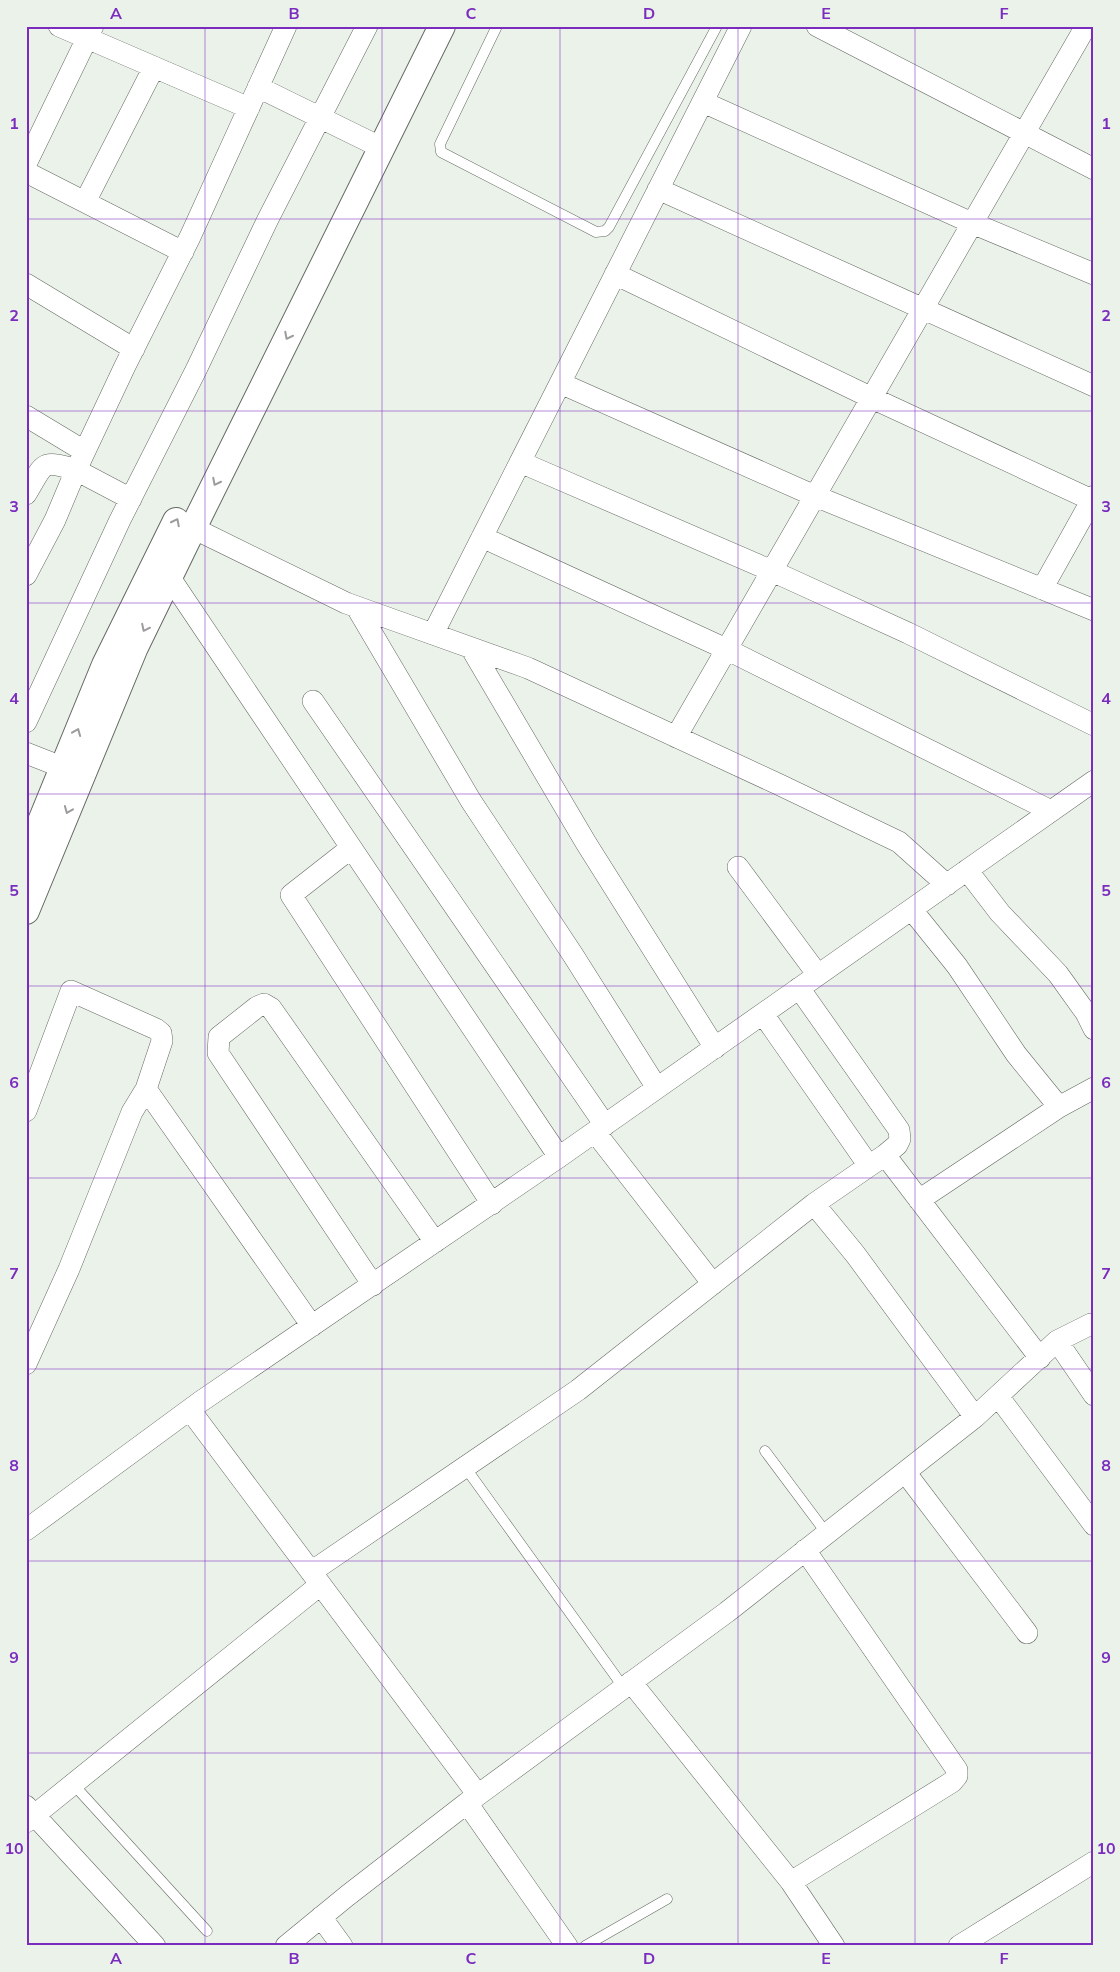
<svg xmlns="http://www.w3.org/2000/svg" width="1120" height="1972" viewBox="0 0 1120 1972" font-family="Mulish,sans-serif">
<rect width="100%" height="100%" fill="#ebf2ea"/>
<g fill="none" stroke-linecap="round" stroke-linejoin="round">
<defs>
<path id="service" d="M497 26 440 144 441 152 596 232 605 231 609 227 717 26
M765 1451 827 1534
M465 1467 624 1688
M73 1784 207 1931
M585 1946 667 1899"/>
<path id="minor" d="M59 26 249 108
M817 26 1094 169
M258 87 382 148
M703 102 972 223 1094 274
M26 164 93 26
M26 172 183 252
M658 189 1094 386
M85 202 154 67
M615 274 872 398 1094 501
M26 284 134 349
M560 383 815 496 1094 610
M26 416 84 451
M520 462 772 571 908 633 1094 725
M26 494C45 463 40 459 76 470L55 520 26 575
M131 499 76 470 125 366 190 237 286 26
M193 528 346 603 528 668 778 784 899 842 947 885
M482 537 726 649 1051 811
M162 566 559 1157
M1042 589 1094 496
M357 608 471 801 573 955 657 1088
M433 634 741 26
M471 648 586 843 715 1048
M313 701 605 1125
M26 722 120 520 196 370 268 219 367 26
M676 737 1086 26
M26 753 77 773
M351 848 291 895 492 1204
M738 867 818 975
M967 870 1000 913 1058 974 1086 1013 1094 1029
M912 910 957 966 1016 1054 1059 1107 1094 1088
M763 1014 869 1166
M26 1111 71 991 156 1029 161 1033 162 1041 146 1089
M595 1132 713 1284
M885 1155 1040 1358
M919 1200 1059 1107
M814 1204 855 1254 975 1417
M373 1285 218 1053 219 1037 257 1007 264 1004 271 1008 435 1242
M1057 1341 1094 1395
M26 1364 69 1269 132 1112 146 1089 312 1326
M998 1396 1094 1525
M190 1410 478 1795
M905 1472 1027 1633
M26 1530 200 1402 559 1157 1094 781
M311 1572 578 1390 814 1204 885 1155 897 1145 900 1139 899 1130 799 988
M631 1682 791 1882 834 1946
M467 1803 567 1946
M26 1806 155 1946
M26 1822 320 1585
M791 1882 952 1782 957 1776V1770L805 1550
M321 1917 342 1946
M286 1946 347 1896 467 1803 727 1612 975 1417 1057 1341 1091 1324 1094 1325
M959 1946 1094 1862"/>
<path id="tertiary" d="M26 858 105 665 176 521
M26 911 135 647 193 528 442 26"/>
</defs>
<!-- service casing -->
<use href="#service" stroke="#646a63" stroke-width="11"/>
<!-- minor casing -->
<use href="#minor" stroke="#646a63" stroke-width="22"/>
<!-- tertiary casing -->
<use href="#tertiary" stroke="#646a63" stroke-width="28"/>
<!-- service -->
<use href="#service" stroke="#fff" stroke-width="10"/>
<!-- minor -->
<use href="#minor" stroke="#fff" stroke-width="21"/>
<!-- tertiary -->
<use href="#tertiary" stroke="#fff" stroke-width="26"/>
</g>
<!-- one-way arrows -->
<defs><path id="oneway-chevron" d="M-2-3.5L2.5 0L-2 3.5" fill="none" stroke-width="1.6" stroke-linecap="round" stroke-linejoin="round" transform="scale(1.25)"/></defs>
<g stroke="#9b9c9b">
<use href="#oneway-chevron" transform="translate(288 336) rotate(117)"/>
<use href="#oneway-chevron" transform="translate(216 482) rotate(117)"/>
<use href="#oneway-chevron" transform="translate(176 522) rotate(-63)"/>
<use href="#oneway-chevron" transform="translate(145 628) rotate(116)"/>
<use href="#oneway-chevron" transform="translate(77 732) rotate(-68)"/>
<use href="#oneway-chevron" transform="translate(68 810) rotate(112)"/>
</g>
<!-- grid -->
<path fill="none" stroke="#7b2cbf" stroke-width="1" stroke-opacity="0.55" d="M205 26V1946M382 26V1946M560 26V1946M738 26V1946M915 26V1946M26 219H1094M26 411H1094M26 603H1094M26 794H1094M26 986H1094M26 1178H1094M26 1369H1094M26 1561H1094M26 1753H1094"/>
<!-- border -->
<rect width="1120" height="1972" fill="none" stroke="#ebf2ea" stroke-width="55"/>
<rect x="28" y="28" width="1064" height="1916" fill="none" stroke="#7b2cbf" stroke-width="2"/>
<g font-size="16" text-anchor="middle" font-weight="bold" fill="#7b2cbf">
<text x="116" y="19">A</text>
<text x="294" y="19">B</text>
<text x="471" y="19">C</text>
<text x="649" y="19">D</text>
<text x="826" y="19">E</text>
<text x="1004" y="19">F</text>
<text x="14" y="129">1</text>
<text x="1106" y="129">1</text>
<text x="14" y="321">2</text>
<text x="1106" y="321">2</text>
<text x="14" y="512">3</text>
<text x="1106" y="512">3</text>
<text x="14" y="704">4</text>
<text x="1106" y="704">4</text>
<text x="14" y="896">5</text>
<text x="1106" y="896">5</text>
<text x="14" y="1088">6</text>
<text x="1106" y="1088">6</text>
<text x="14" y="1279">7</text>
<text x="1106" y="1279">7</text>
<text x="14" y="1471">8</text>
<text x="1106" y="1471">8</text>
<text x="14" y="1663">9</text>
<text x="1106" y="1663">9</text>
<text x="14" y="1854">10</text>
<text x="1106" y="1854">10</text>
<text x="116" y="1964">A</text>
<text x="294" y="1964">B</text>
<text x="471" y="1964">C</text>
<text x="649" y="1964">D</text>
<text x="826" y="1964">E</text>
<text x="1004" y="1964">F</text>
</g>
</svg>
